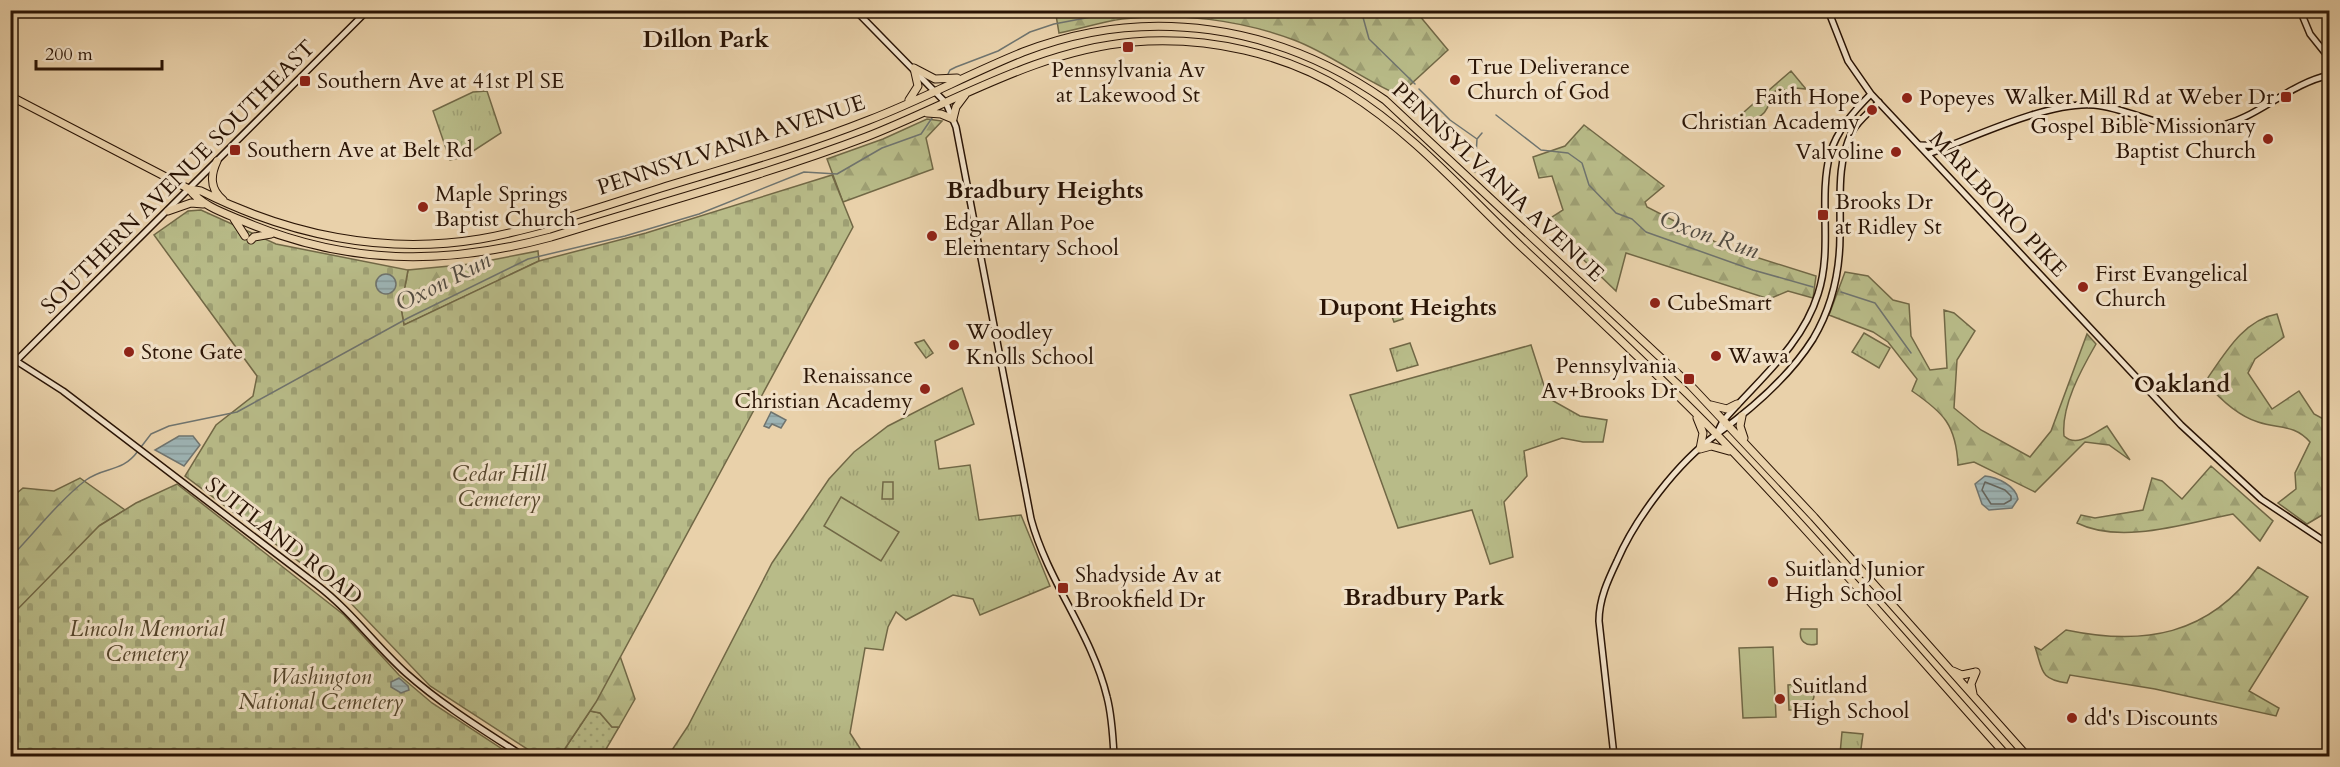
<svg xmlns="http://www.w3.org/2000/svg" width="2340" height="767" viewBox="0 0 2340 767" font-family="Cardo,serif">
<defs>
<pattern id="grass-dots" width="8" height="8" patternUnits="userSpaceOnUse" patternTransform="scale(1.5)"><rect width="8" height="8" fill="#b8bb88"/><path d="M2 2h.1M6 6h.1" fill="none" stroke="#9ea074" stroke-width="1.8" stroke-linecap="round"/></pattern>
<pattern id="forest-firs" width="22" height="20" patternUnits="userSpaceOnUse" patternTransform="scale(1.5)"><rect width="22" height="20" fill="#b8bb88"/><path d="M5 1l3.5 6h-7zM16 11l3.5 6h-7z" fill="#9ea074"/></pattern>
<pattern id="cemetery-stones" width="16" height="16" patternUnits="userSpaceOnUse" patternTransform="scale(1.5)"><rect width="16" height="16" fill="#b8bb88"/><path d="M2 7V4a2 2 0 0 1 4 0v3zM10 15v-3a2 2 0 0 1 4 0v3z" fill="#9ea074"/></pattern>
<pattern id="park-tufts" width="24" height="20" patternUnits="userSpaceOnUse" patternTransform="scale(1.5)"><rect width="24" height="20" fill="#b8bb88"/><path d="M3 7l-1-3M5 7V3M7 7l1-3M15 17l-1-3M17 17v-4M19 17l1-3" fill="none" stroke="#9ea074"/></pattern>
<pattern id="water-rules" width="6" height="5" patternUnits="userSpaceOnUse" patternTransform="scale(1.5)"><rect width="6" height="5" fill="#9db4b5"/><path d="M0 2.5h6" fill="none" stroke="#879a9a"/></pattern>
</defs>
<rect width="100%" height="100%" fill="#e9d1aa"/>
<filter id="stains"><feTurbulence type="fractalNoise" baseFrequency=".00333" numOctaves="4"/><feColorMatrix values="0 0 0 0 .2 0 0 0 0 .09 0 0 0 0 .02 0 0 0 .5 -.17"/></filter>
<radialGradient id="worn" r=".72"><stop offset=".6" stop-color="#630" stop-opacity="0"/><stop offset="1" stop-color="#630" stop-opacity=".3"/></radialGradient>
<!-- grass -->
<path fill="url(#grass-dots)" stroke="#716846" stroke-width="1.5" d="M590 711 600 713 612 727H619L602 756H560Z"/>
<!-- forest -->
<path fill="url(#forest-firs)" stroke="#716846" stroke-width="1.5" d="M1062 10 1413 11 1419 15 1448 50 1399 95C1363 80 1331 54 1294 40 1241 20 1178 12 1122 19 1101 22 1080 29 1059 33L1056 15Z
M1791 71 1806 89 1795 88 1790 91 1779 89 1772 93C1767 118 1760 119 1736 119Z
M927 119 942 121 926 138 933 169 843 202 827 159 883 139Z
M1584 125 1664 186 1645 202 1647 207 1727 248 1816 276 1813 298 1788 291 1769 299 1626 253 1616 291 1563 240 1552 217 1563 210 1552 176 1539 178 1533 157 1565 146Z
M538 251 539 261 404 325 401 308 408 270 471 264Z
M1845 272 1868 276 1893 300 1909 304 1911 336 1930 370 1947 368 1944 310 1954 313 1975 331 1957 360 1954 408 1981 430 2030 457 2051 431 2087 334 2096 344C2081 370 2061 406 2064 436 2077 448 2094 433 2107 426L2130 460 2109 445 2085 442 2035 492 1974 462 1958 465C1956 425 1944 413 1912 391L1917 379 1888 342 1873 332 1829 315Z
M2277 314 2284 337 2255 359 2248 373 2272 409 2299 391 2314 414 2329 422V511L2307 524 2278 503 2296 489 2295 473 2310 442C2294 424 2279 429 2258 422 2238 416 2219 398 2205 382 2224 355 2243 320 2277 314Z
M2211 466 2273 521 2260 541 2233 514C2187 523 2121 545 2077 523L2081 515 2095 518 2143 510 2152 478 2162 481 2182 499Z
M80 478 125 510 100 525 11 617V498L23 488 54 491Z
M2258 567 2308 597 2249 691 2279 708 2276 716 2155 689 2070 675 2067 683C2039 679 2043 670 2035 647L2041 650 2066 630C2143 646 2209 636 2258 567Z
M620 656 635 699 619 727H612L600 713 590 711Z"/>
<!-- cemetery -->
<path fill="url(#cemetery-stones)" stroke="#716846" stroke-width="1.5" d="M832 175 853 227 596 702 560 756H538L430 686 342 594 185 476 216 425 253 396 257 376 154 235 188 211 201 210 276 244 408 270 401 308 404 325 539 261 646 233Z
M177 484 344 615 399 675 432 703 513 756H11L10 617 99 526 136 503Z"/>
<!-- park -->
<path fill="url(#park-tufts)" stroke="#716846" stroke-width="1.5" d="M487 91 501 133 464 157 450 160 433 111 473 92Z
M1864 333 1890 348 1879 368 1852 352Z
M924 340 933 353 926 358 915 343Z
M1410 343 1418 365 1397 371 1390 349Z
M1531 345 1548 398 1580 416 1607 420 1603 442H1583L1562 438 1524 451 1527 476 1504 502 1513 557 1490 564 1472 510 1398 528 1350 395Z
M962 388 974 424 935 441 939 469 970 465 979 520 1021 515 1050 586 980 615 973 599 953 595 906 620 896 612 888 627 883 650 865 648 850 733 865 756H668L688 726 772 563 829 479 854 452 888 426Z
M1842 732 1863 734 1860 756 1840 754Z"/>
<!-- pitch -->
<path fill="#b8bb88" stroke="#716846" stroke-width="1.5" d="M1397 304 1403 319 1394 322 1388 306Z
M883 482H893V499H882Z
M841 497 899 532 881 561 824 526Z
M1801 629H1817V644C1806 647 1798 641 1801 629Z
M1773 647 1776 717 1743 718 1739 648Z
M1812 683C1817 694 1814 703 1804 710H1789L1788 685Z"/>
<!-- water -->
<path fill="url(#water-rules)" stroke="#6f746f" stroke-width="1.5" d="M376 284a10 10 0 1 1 20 0a10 10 0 1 1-20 0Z
M771 412 786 420 781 428 772 424 769 428 764 426Z
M179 436H193L200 445 184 466 155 450Z
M1985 476C1997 477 2016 486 2018 499L2012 508 1989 510 1982 504 1975 484Z
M399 678 408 686 409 690 401 693 391 687V682Z"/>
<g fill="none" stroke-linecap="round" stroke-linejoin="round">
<!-- shore -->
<path stroke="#64645d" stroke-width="1.5" d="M1985 482 2005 490 2011 496V500L2004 504H1991L1982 490Z"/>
<!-- stream -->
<path stroke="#6f746f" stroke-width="1.5" d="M1361 10 1369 39 1415 84
M947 76 950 70 956 67 998 51 1030 32 1054 24 1128 10
M1419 89 1450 120 1477 139 1475 172
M1496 115 1541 150 1568 153 1582 163 1589 185 1616 213 1632 219 1646 232 1753 270 1813 287
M1477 139 1482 133
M1841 292 1875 303 1911 353
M141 447 151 434 169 426 237 412 408 318 528 259 625 236 699 214 804 172 837 174 882 148 921 134 932 118
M10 558C35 532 58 502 86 480 105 466 122 473 138 451"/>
<defs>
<path id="secondary" d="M855 10 946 103 956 127 1031 519C1048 582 1092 634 1107 697 1112 716 1113 737 1114 756
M1828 10 1848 61 1871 94 2181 425 2261 499 2330 545
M2300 10 2310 34 2330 59
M1920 145 1947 146
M1928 154C1973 138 2048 101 2094 105 2135 109 2170 135 2214 127 2257 120 2287 84 2330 75
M10 357 63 391 317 585C351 611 375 645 406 673 442 705 483 730 523 756
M10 367 368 10
M1717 433 1723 421C1758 380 1802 346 1818 294 1833 248 1818 199 1830 154 1837 130 1854 111 1871 94
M1614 756 1599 621C1599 599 1608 580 1617 561 1636 517 1678 462 1717 434 1753 408 1789 377 1813 339 1832 307 1840 272 1840 235 1841 202 1836 163 1852 132 1858 120 1870 112 1879 102"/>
<path id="highway" d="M914 68 935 79 957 78
M10 96 189 189 201 191C288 235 384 255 480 239 541 228 601 207 661 188 730 167 801 147 869 120 921 100 971 73 1023 52 1147 4 1278 25 1385 100L1691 386 1814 517 2027 756
M909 100 918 86 914 68
M927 113 941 114 953 119 956 107 965 95
M217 161C210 176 210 189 223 200
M189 189C202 206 224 213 243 221 346 265 444 266 551 237 656 204 763 176 866 137 953 103 1038 50 1133 42 1207 36 1285 53 1347 92 1415 134 1469 198 1527 252 1592 313 1658 374 1720 438 1819 541 1912 650 2007 756
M168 211 191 203 203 204
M234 219 245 236
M251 240 254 237 271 234
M1711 405 1727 409 1737 404
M1742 416 1740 426 1744 438
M1697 418 1703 433 1700 449
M1700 449 1711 446 1729 451
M1953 671 1962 675 1976 672
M1973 694 1971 684 1976 672"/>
</defs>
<!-- secondary casing -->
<use href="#secondary" stroke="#2a1405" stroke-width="8"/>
<!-- highway casing -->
<use href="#highway" stroke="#2a1405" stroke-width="9"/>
<!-- secondary -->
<use href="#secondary" stroke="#f1e1c8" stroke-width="5"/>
<!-- highway -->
<use href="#highway" stroke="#e9d1aa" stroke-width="7"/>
</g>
<!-- markers -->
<g fill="#8f2418" stroke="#f1e1c8" stroke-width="2">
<rect x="1122" y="41" width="12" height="12" rx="3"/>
<circle cx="1455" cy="80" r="6"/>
<rect x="299" y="75" width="12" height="12" rx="3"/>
<rect x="2280" y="91" width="12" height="12" rx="3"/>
<circle cx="1907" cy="98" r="6"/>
<circle cx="1872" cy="110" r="6"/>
<circle cx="2268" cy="139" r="6"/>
<rect x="229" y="144" width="12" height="12" rx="3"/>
<circle cx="1896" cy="152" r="6"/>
<circle cx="423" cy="207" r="6"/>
<rect x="1817" y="209" width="12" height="12" rx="3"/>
<circle cx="932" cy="236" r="6"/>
<circle cx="2083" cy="287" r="6"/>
<circle cx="1655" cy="303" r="6"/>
<circle cx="954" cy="345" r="6"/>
<circle cx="129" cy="352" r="6"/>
<circle cx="1716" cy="356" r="6"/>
<rect x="1683" y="373" width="12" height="12" rx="3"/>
<circle cx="925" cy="389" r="6"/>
<circle cx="1773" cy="582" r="6"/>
<rect x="1057" y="582" width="12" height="12" rx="3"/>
<circle cx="1780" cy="699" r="6"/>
<circle cx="2072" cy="718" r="6"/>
</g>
<g text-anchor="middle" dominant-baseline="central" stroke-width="6" stroke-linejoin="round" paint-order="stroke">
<!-- poi labels -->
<g font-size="22" fill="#2a1405" stroke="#f1e1c8" text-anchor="start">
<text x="1467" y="67">True Deliverance<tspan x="1467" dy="25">Church of God</tspan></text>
<text x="1128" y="70" text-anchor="middle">Pennsylvania Av<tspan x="1128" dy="25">at Lakewood St</tspan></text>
<text x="317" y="81">Southern Ave at 41st Pl SE</text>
<text x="1860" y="97" text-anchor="end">Faith Hope<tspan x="1860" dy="25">Christian Academy</tspan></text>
<text x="2274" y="97" text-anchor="end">Walker Mill Rd at Weber Dr</text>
<text x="1919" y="98">Popeyes</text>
<text x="2256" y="126" text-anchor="end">Gospel Bible Missionary<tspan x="2256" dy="25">Baptist Church</tspan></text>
<text x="247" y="150">Southern Ave at Belt Rd</text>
<text x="1884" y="152" text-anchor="end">Valvoline</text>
<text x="435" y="194">Maple Springs<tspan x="435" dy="25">Baptist Church</tspan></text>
<text x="1835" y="202">Brooks Dr<tspan x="1835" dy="25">at Ridley St</tspan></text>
<text x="944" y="223">Edgar Allan Poe<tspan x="944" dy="25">Elementary School</tspan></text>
<text x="2095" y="274">First Evangelical<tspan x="2095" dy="25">Church</tspan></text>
<text x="1667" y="303">CubeSmart</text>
<text x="966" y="332">Woodley<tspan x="966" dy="25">Knolls School</tspan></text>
<text x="141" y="352">Stone Gate</text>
<text x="1728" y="356">Wawa</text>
<text x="1677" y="366" text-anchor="end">Pennsylvania<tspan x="1677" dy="25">Av+Brooks Dr</tspan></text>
<text x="913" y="376" text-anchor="end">Renaissance<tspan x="913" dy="25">Christian Academy</tspan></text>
<text x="1785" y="569">Suitland Junior<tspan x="1785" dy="25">High School</tspan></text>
<text x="1075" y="575">Shadyside Av at<tspan x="1075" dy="25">Brookfield Dr</tspan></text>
<text x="1792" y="686">Suitland<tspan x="1792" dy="25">High School</tspan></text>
<text x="2084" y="718">dd's Discounts</text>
</g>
<!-- street labels -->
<g font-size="22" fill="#2a1405" stroke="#f1e1c8">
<text transform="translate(731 145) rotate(-18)">PENNSYLVANIA AVENUE</text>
<text transform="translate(178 177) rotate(-45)">SOUTHERN AVENUE SOUTHEAST</text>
<text transform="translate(1498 182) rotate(43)">PENNSYLVANIA AVENUE</text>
<text transform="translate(1998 204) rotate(47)">MARLBORO PIKE</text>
<text transform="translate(284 541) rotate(38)">SUITLAND ROAD</text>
</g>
<!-- park labels -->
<g font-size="22" font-style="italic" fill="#55462c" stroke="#f1e1c8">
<text x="499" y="474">Cedar Hill<tspan x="499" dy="25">Cemetery</tspan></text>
<text x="147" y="629">Lincoln Memorial<tspan x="147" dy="25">Cemetery</tspan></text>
<text x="321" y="677">Washington<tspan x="321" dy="25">National Cemetery</tspan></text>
</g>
<!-- neighbourhood labels -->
<g font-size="24" font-weight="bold" fill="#2a1405" stroke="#f1e1c8">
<text x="706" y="39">Dillon Park</text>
<text x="1045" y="190">Bradbury Heights</text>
<text x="1408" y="307">Dupont Heights</text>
<text x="2182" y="384">Oakland</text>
<text x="1424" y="597">Bradbury Park</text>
</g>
<!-- water labels -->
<g font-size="24" font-style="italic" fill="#524c43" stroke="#f1e1c8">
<text transform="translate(1709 235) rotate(19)">Oxon Run</text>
<text transform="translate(443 282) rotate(-27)">Oxon Run</text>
</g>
</g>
<!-- margin -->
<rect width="2340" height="767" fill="none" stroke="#e9d1aa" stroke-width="36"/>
<rect x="12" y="12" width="2316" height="743" fill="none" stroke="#2a1405" stroke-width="3"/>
<rect x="18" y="18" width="2304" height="731" fill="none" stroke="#2a1405" stroke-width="1.5"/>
<!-- scale -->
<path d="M36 60v9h126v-9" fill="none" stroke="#2a1405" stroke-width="3"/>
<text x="45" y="60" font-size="18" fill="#2a1405" stroke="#f1e1c8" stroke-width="4.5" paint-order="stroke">200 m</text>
<rect width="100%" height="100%" filter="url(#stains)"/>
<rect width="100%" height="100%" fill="url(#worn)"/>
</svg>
